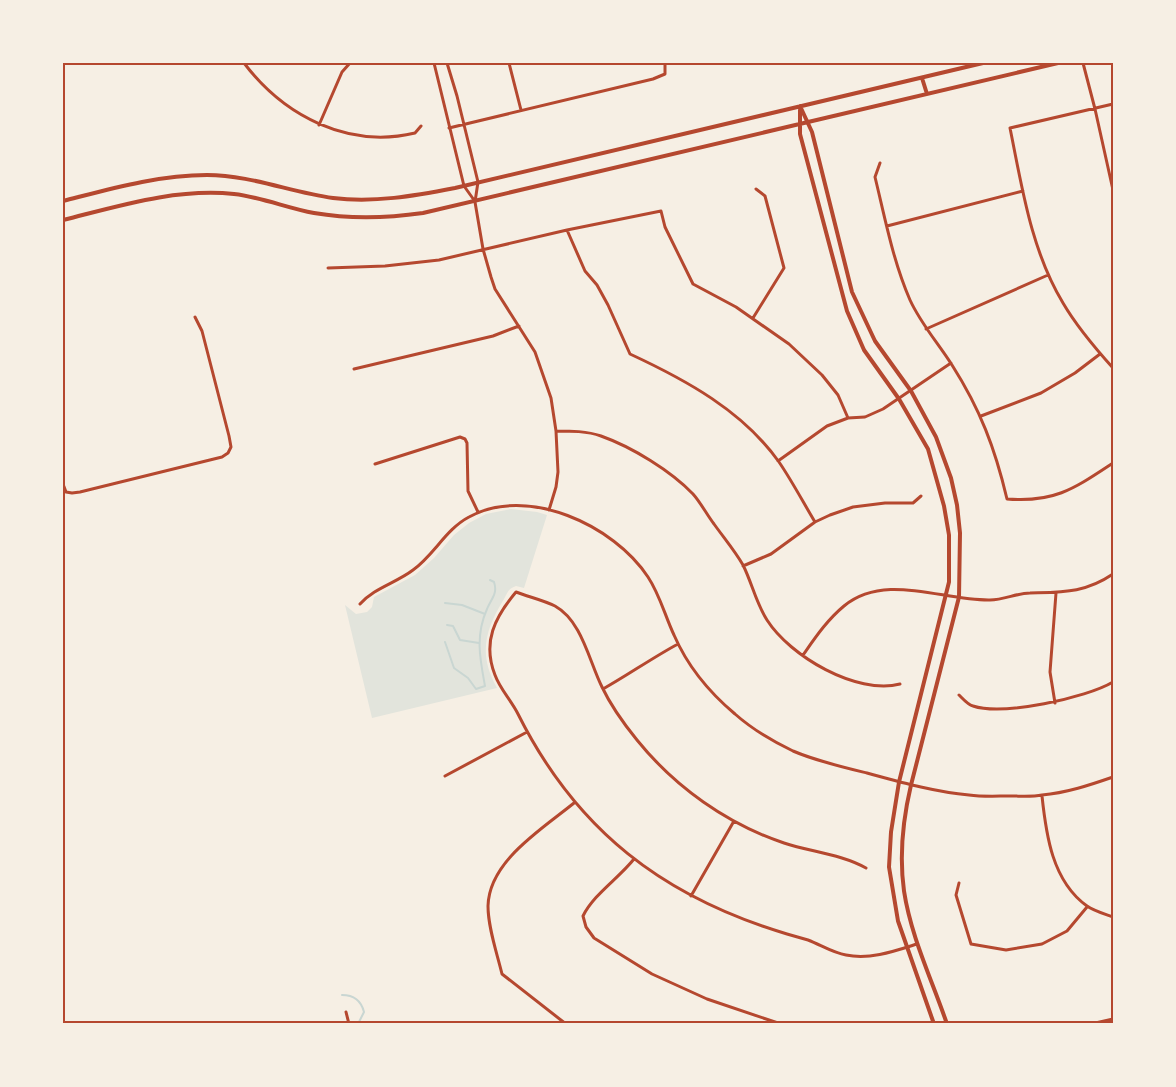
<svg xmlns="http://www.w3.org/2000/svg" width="1176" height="1087" viewBox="0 0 1176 1087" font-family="'Space Grotesk',sans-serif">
<rect width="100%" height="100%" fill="#f6efe4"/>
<!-- green -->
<path fill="#e2e4dc" d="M511 509 537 512 547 515 524 588 516 586C508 589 508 592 504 599 485 630 478 654 497 688L372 718 345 605 356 614 367 612 372 607 374 597 415 575 434 558 454 535 469 523 486 514Z"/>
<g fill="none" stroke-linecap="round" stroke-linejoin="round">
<!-- stream -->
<path stroke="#c9d6d2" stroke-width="2" d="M445 603 462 605 485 614
M447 625 453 626 460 640 479 643
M445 642 454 668 468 678 476 689 485 686C480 659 475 636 487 609 491 599 498 594 494 582L490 580
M342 995C354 995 361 1000 364 1012L358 1024"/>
<!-- minor -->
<path stroke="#b5482f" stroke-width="3" d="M244 63C284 116 348 149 415 133L421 126
M434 63 464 186 474 200
M447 63 457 96 478 182 475 202 483 249 491 277 495 289 535 352 551 398 556 431 558 472 556 487 549 510
M509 63 521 110
M1083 63 1095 109 1113 190
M1113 104 1010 128C1022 187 1031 250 1063 303 1077 327 1095 348 1113 368
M319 125 342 72 350 63
M449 128 653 79 665 74V63
M880 163 875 177C885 218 893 261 910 300 921 324 938 343 952 365 980 409 995 448 1007 499 1055 503 1075 488 1113 463
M887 226 1023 191
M567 230 585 271 597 285 608 305 630 354C686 380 743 411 779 462 792 481 803 502 815 522
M328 268 385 266 439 260 567 230 661 211 665 227 693 284 736 307 789 344 822 375 838 395 848 418
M63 308V322
M753 318 784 268 765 196 756 189
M926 329 1048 275
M354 369 493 336 519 326
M981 416 1041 393 1075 373 1100 354
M556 431C571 431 587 431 601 436 632 447 671 471 693 494 701 503 707 515 714 524 724 538 735 551 743 565 752 583 756 603 767 620 790 656 856 695 900 684
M778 461 827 426 848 418 865 417 883 409 951 363
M375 464 460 437 465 439 467 443 468 491 478 512
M63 484 66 492 72 493 80 492 222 457 228 453 231 447 229 436 202 331 195 317
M743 566 771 554 815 522 830 515 853 507 885 503H913L921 496
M360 604C374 588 396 583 413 570 434 555 446 529 469 517 527 485 614 525 648 577 660 595 665 616 674 635 687 665 710 693 735 714 752 729 772 741 793 751 816 761 842 767 867 773 900 782 935 792 969 795 983 797 997 796 1010 796 1021 796 1032 797 1042 795 1066 793 1090 785 1113 777
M803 655C815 638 827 620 844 606 885 572 943 601 990 600 1004 600 1017 593 1030 593 1063 592 1085 593 1113 574
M603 689C628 675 652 658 678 644
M959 695C963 699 968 705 973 706 1003 716 1086 698 1113 682
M1055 703 1050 672 1056 593
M445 776 527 732
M1042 796C1046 834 1052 881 1087 906 1094 911 1105 914 1113 917
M634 859C618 879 594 894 583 916L586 927 594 938 652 974 707 999 781 1024
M866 868C841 854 811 852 784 843 727 824 675 787 637 740 624 724 611 706 602 687 589 661 582 621 555 606 543 600 529 597 516 592 495 617 482 642 495 675 500 689 511 700 518 714 576 830 663 897 787 934 794 936 801 938 808 940 821 945 833 953 846 955 870 960 895 951 917 944
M959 883 956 895 971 944 1006 950 1042 944 1067 931 1087 907
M691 896 734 821
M346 1012 349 1024
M566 1024 502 974C497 953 488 928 488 906 489 861 542 829 574 803
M1091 1024 1113 1019"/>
<!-- secondary -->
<path stroke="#b5482f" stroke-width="4" d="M922 78 927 94
M800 106 812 132 852 292 875 341 911 391 936 437 951 478 957 505 960 533 959 597 911 785C903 819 899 855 904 891 911 937 932 980 947 1024
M800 110V134L847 311 864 350 899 399 928 449 944 506 949 535V582L899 782 891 832 889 867 898 921 934 1024
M63 201C110 189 158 175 207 175 250 175 290 192 333 198 374 203 414 196 455 188L983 63
M63 220C119 206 176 188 234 194 261 197 287 208 314 213 349 219 388 218 423 213L1058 63"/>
</g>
<!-- border -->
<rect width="1176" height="1087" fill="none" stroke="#f6efe4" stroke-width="129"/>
<rect x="64" y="64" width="1048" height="958" fill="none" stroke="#b5482f" stroke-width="2"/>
</svg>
